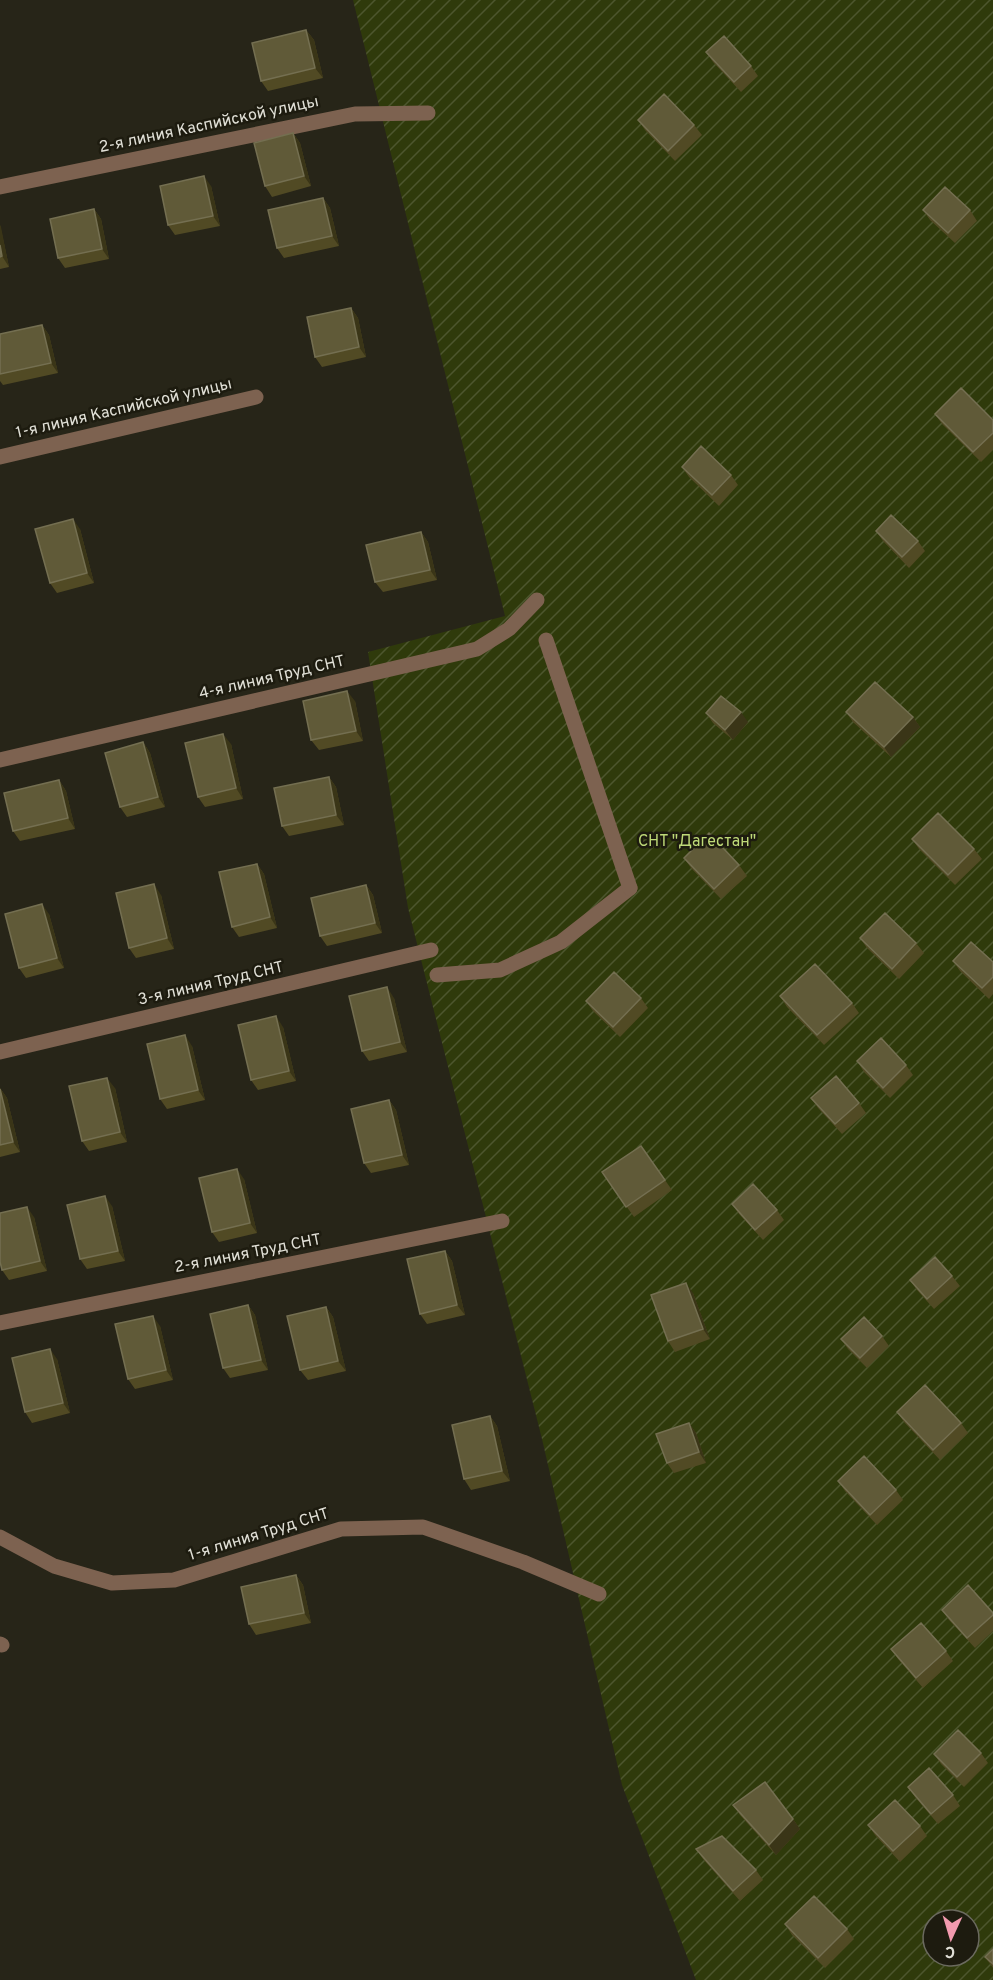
<svg xmlns="http://www.w3.org/2000/svg" width="993" height="1980" viewBox="0 0 993 1980" font-family="Overpass,sans-serif">
<defs>
<pattern id="garden-furrows" width="10" height="10" patternUnits="userSpaceOnUse" patternTransform="scale(1.5)"><rect width="10" height="10" fill="#2f3a0b"/><path d="M-1 1l2-2M0 10L10 0M9 11l2-2" fill="none" stroke="#4d562e"/></pattern>
</defs>
<rect width="100%" height="100%" fill="#272518"/>
<!-- garden -->
<path fill="url(#garden-furrows)" fill-rule="evenodd" d="M353 0H993V1980H696L622 1785 542 1439 408 908 368 652 505 616ZM933 1920H969V1956H933Z"/>
<g fill="none" stroke-linecap="round" stroke-linejoin="round">
<!-- service -->
<path stroke="#7d6250" stroke-width="15" d="M0 187 355 114 428 113
M0 457 256 397
M437 975 500 970 561 942 630 888
M0 1052 431 950
M0 1323 502 1221"/>
<!-- minor -->
<path stroke="#7d6250" stroke-width="15" d="M546 640 630 888
M0 760 477 649 509 629 537 600
M0 1537 54 1566 112 1583 174 1580 341 1529 423 1527 523 1562 599 1594
M0 1644 2 1645"/>
</g>
<!-- wall -->
<path fill="#514a24" d="M306 30 314 40 323 78 268 91 261 81Z
M706 52 751 66 758 76 741 92 713 62Z
M638 120 694 125 702 135 675 161 645 130Z
M293 133 300 143 311 186 272 197 265 186Z
M211 186 220 226 175 235 168 225Z
M323 198 330 208 339 246 284 258 277 248Z
M94 209 101 219 109 259 65 268 58 258Z
M923 210H970L977 221 955 243 930 220Z
M0 225 9 267 0 269Z
M351 308 358 318 366 357 322 367 315 357Z
M42 325 49 335 58 373 3 385 0 381V334Z
M935 414 993 420V450L981 462 942 424Z
M682 467 731 475 738 485 719 506 689 477Z
M80 529 94 583 57 593 50 583Z
M876 531 918 541 925 551 909 568 883 541Z
M421 532 428 542 437 580 383 592 375 582Z
M355 701 363 741 319 750 311 740Z
M846 712 913 717 920 727 891 757 853 722Z
M706 713 748 722 733 740 713 723Z
M143 742 150 753 165 807 127 817 120 807Z
M231 744 243 799 205 807 198 797Z
M329 777 336 787 344 825 289 836 282 826Z
M59 780 66 791 75 829 20 841 13 831Z
M912 839 974 849 982 859 955 885 919 849Z
M684 858 739 865 747 876 721 899 691 868Z
M257 864 264 874 277 928 239 937 232 927Z
M366 885 373 895 382 933 327 946 320 936Z
M161 895 174 949 136 958 129 948Z
M49 914 64 968 26 978 19 968Z
M860 938 916 943 924 953 899 979 867 948Z
M953 961 993 962V994L989 999 960 971Z
M780 996 852 1003 859 1013 824 1045 787 1007Z
M394 998 407 1052 369 1061 362 1051Z
M641 998 648 1008 620 1037 593 1011 586 1001Z
M283 1027 296 1081 258 1090 251 1080Z
M192 1046 205 1100 167 1109 160 1099Z
M857 1061 906 1065 913 1075 890 1098 864 1072Z
M0 1088 7 1098 20 1152 0 1157Z
M115 1088 127 1142 89 1151 82 1141Z
M811 1098 859 1103 866 1113 842 1134 818 1108Z
M389 1100 396 1110 409 1165 371 1173 364 1163Z
M641 1146 672 1190 634 1217 602 1172Z
M244 1179 257 1233 219 1242 212 1232Z
M732 1204 777 1210 784 1220 763 1240 739 1214Z
M112 1206 125 1261 87 1269 80 1259Z
M34 1217 47 1271 9 1280 2 1270Z
M445 1251 452 1261 465 1315 427 1324 420 1314Z
M952 1276 960 1286 934 1309 917 1290 910 1280Z
M693 1293 710 1339 675 1352 668 1341Z
M248 1305 255 1315 268 1370 230 1378 223 1368Z
M326 1307 333 1317 346 1371 308 1380 300 1370Z
M160 1326 173 1380 135 1389 128 1379Z
M882 1336 889 1346 867 1368 848 1349 841 1339Z
M57 1359 70 1413 32 1423 25 1412Z
M897 1412 961 1423 968 1433 940 1460 904 1422Z
M490 1416 497 1426 510 1481 471 1490 464 1479Z
M689 1423 696 1433 706 1463 674 1473 667 1463Z
M838 1481 896 1490 903 1500 877 1525 845 1491Z
M296 1575 303 1585 311 1623 256 1635 249 1624Z
M942 1610 993 1613V1631L975 1648 949 1620Z
M891 1649 946 1651 953 1661 923 1688 898 1659Z
M981 1753 988 1763 964 1787 941 1764 934 1754Z
M908 1787 953 1795 960 1806 938 1824 915 1797Z
M733 1805 793 1819 800 1829 776 1855 740 1815Z
M868 1825 920 1826 927 1836 900 1862 875 1835Z
M696 1849 756 1870 763 1880 740 1901 703 1859Z
M785 1924 847 1929 854 1939 825 1968 792 1935Z
M993 1949V1968L985 1957Z"/>
<!-- shaded-wall -->
<path fill="#3a3517" d="M306 30 314 40 323 78 315 68Z
M293 133 300 143 311 186 304 176Z
M204 176 211 186 220 226 213 216Z
M323 198 330 208 339 246 332 236Z
M94 209 101 219 109 259 102 249Z
M0 225 1 227 9 267 2 256 0 245Z
M351 308 358 318 366 357 359 347Z
M42 325 49 335 58 373 51 363Z
M73 519 80 529 94 583 87 573Z
M421 532 428 542 437 580 430 570Z
M347 691 355 701 363 741 356 731Z
M741 712 748 722 733 740 725 730Z
M913 717 920 727 891 757 884 747Z
M223 734 231 744 243 799 236 788Z
M143 742 150 753 165 807 158 797Z
M329 777 336 787 344 825 336 815Z
M59 780 66 791 75 829 68 818Z
M257 864 264 874 277 928 270 917Z
M154 884 161 895 174 949 167 938Z
M366 885 373 895 382 933 375 923Z
M42 904 49 914 64 968 57 958Z
M387 987 394 998 407 1052 400 1042Z
M276 1016 283 1027 296 1081 289 1071Z
M185 1035 192 1046 205 1100 198 1090Z
M107 1078 115 1088 127 1142 120 1132Z
M0 1088 7 1098 20 1152 13 1142Z
M389 1100 396 1110 409 1165 402 1155Z
M237 1169 244 1179 257 1233 250 1223Z
M105 1196 112 1206 125 1261 118 1251Z
M27 1207 34 1217 47 1271 40 1261Z
M445 1251 452 1261 465 1315 457 1305Z
M686 1283 693 1293 710 1339 703 1329Z
M248 1305 255 1315 268 1370 261 1360Z
M326 1307 333 1317 346 1371 338 1361Z
M153 1316 160 1326 173 1380 166 1370Z
M50 1349 57 1359 70 1413 63 1403Z
M490 1416 497 1426 510 1481 502 1471Z
M689 1423 696 1433 706 1463 699 1452Z
M296 1575 303 1585 311 1623 304 1613Z
M793 1819 800 1829 776 1855 769 1845Z"/>
<!-- building -->
<path fill="#605a38" stroke="#746f51" stroke-width="1.5" d="M306 30 315 68 261 81 252 43Z
M724 36 751 66 734 82 706 52Z
M664 94 694 125 668 151 638 120Z
M293 133 304 176 265 186 254 143Z
M204 176 213 216 168 225 160 186Z
M945 187 970 210 948 233 923 210Z
M323 198 332 236 277 248 268 210Z
M94 209 102 249 58 258 50 219Z
M0 245 2 256 0 257Z
M351 308 359 347 315 357 307 317Z
M42 325 51 363 0 374V334Z
M961 388 993 420V433L973 452 935 414Z
M701 446 731 475 712 495 682 467Z
M891 515 918 541 902 557 876 531Z
M73 519 87 573 50 583 35 529Z
M421 532 430 570 375 582 366 545Z
M875 682 913 717 884 747 846 712Z
M347 691 356 731 311 740 303 701Z
M721 696 741 712 725 730 706 713Z
M223 734 236 788 198 797 185 743Z
M143 742 158 797 120 807 105 753Z
M329 777 336 815 282 826 274 788Z
M59 780 68 818 13 831 4 793Z
M938 813 974 849 948 875 912 839Z
M709 833 739 865 714 889 684 858Z
M257 864 270 917 232 927 219 872Z
M154 884 167 938 129 948 116 893Z
M366 885 375 923 320 936 311 898Z
M42 904 57 958 19 968 5 914Z
M885 913 916 943 892 969 860 938Z
M971 942 993 962V977L982 988 953 961Z
M815 964 852 1003 817 1035 780 996Z
M614 972 641 998 613 1027 586 1001Z
M387 987 400 1042 362 1051 349 996Z
M276 1016 289 1071 251 1080 238 1025Z
M185 1035 198 1090 160 1099 147 1044Z
M881 1038 906 1065 883 1088 857 1061Z
M836 1076 859 1103 835 1124 811 1098Z
M107 1078 120 1132 82 1141 69 1086Z
M0 1089 13 1142 0 1145Z
M389 1100 402 1155 364 1163 351 1109Z
M641 1146 665 1180 626 1207 602 1172Z
M237 1169 250 1223 212 1232 199 1178Z
M753 1184 777 1210 755 1230 732 1204Z
M105 1196 118 1251 80 1259 67 1205Z
M27 1207 40 1261 2 1270 0 1262V1213Z
M445 1251 457 1305 420 1314 407 1259Z
M935 1257 952 1276 927 1299 910 1280Z
M686 1283 703 1329 668 1341 651 1295Z
M248 1305 261 1360 223 1368 210 1314Z
M326 1307 338 1361 300 1370 287 1316Z
M153 1316 166 1370 128 1379 115 1324Z
M864 1317 882 1336 860 1358 841 1339Z
M50 1349 63 1403 25 1412 12 1358Z
M925 1385 961 1423 933 1450 897 1412Z
M490 1416 502 1471 464 1479 452 1425Z
M689 1423 699 1452 667 1463 656 1434Z
M864 1456 896 1490 870 1515 838 1481Z
M296 1575 304 1613 249 1624 241 1587Z
M968 1585 993 1613V1615L967 1638 942 1610Z
M921 1623 946 1651 916 1678 891 1649Z
M958 1730 981 1753 957 1777 934 1754Z
M929 1768 953 1795 931 1814 908 1787Z
M765 1782 793 1819 769 1845 733 1805Z
M895 1800 920 1826 893 1851 868 1825Z
M722 1836 756 1870 733 1891 696 1849Z
M814 1896 847 1929 818 1958 785 1924Z
M993 1949V1964L985 1957Z"/>
<g text-anchor="middle" dominant-baseline="central" stroke-width="5" stroke-linejoin="round" paint-order="stroke">
<!-- street labels -->
<g font-size="16" fill="#e1e0d7" stroke="#1d1b0f">
<text transform="translate(209 125) rotate(-12)">2-я линия Каспийской улицы</text>
<text transform="translate(124 409) rotate(-13)">1-я линия Каспийской улицы</text>
<text transform="translate(272 678) rotate(-13)">4-я линия Труд СНТ</text>
<text transform="translate(211 984) rotate(-13)">3-я линия Труд СНТ</text>
<text transform="translate(248 1254) rotate(-11)">2-я линия Труд СНТ</text>
<text transform="translate(259 1535) rotate(-17)">1-я линия Труд СНТ</text>
</g>
<!-- park labels -->
<g font-size="16" fill="#bfda78" stroke="#1d1b0f">
<text x="697" y="842">СНТ "Дагестан"</text>
</g>
</g>
<!-- north arrow -->
<g transform="translate(951 1938) rotate(184)"><circle r="28" fill="#1d1b0f" stroke="#6b6a5f" stroke-width="1.5"/>
<path d="M0-4.5L10 22L0 15L-10 22Z" fill="#f29aae"/>
<text y="-9" font-size="16" font-weight="bold" text-anchor="middle" fill="#e1e0d7">С</text>
</g>
</svg>
